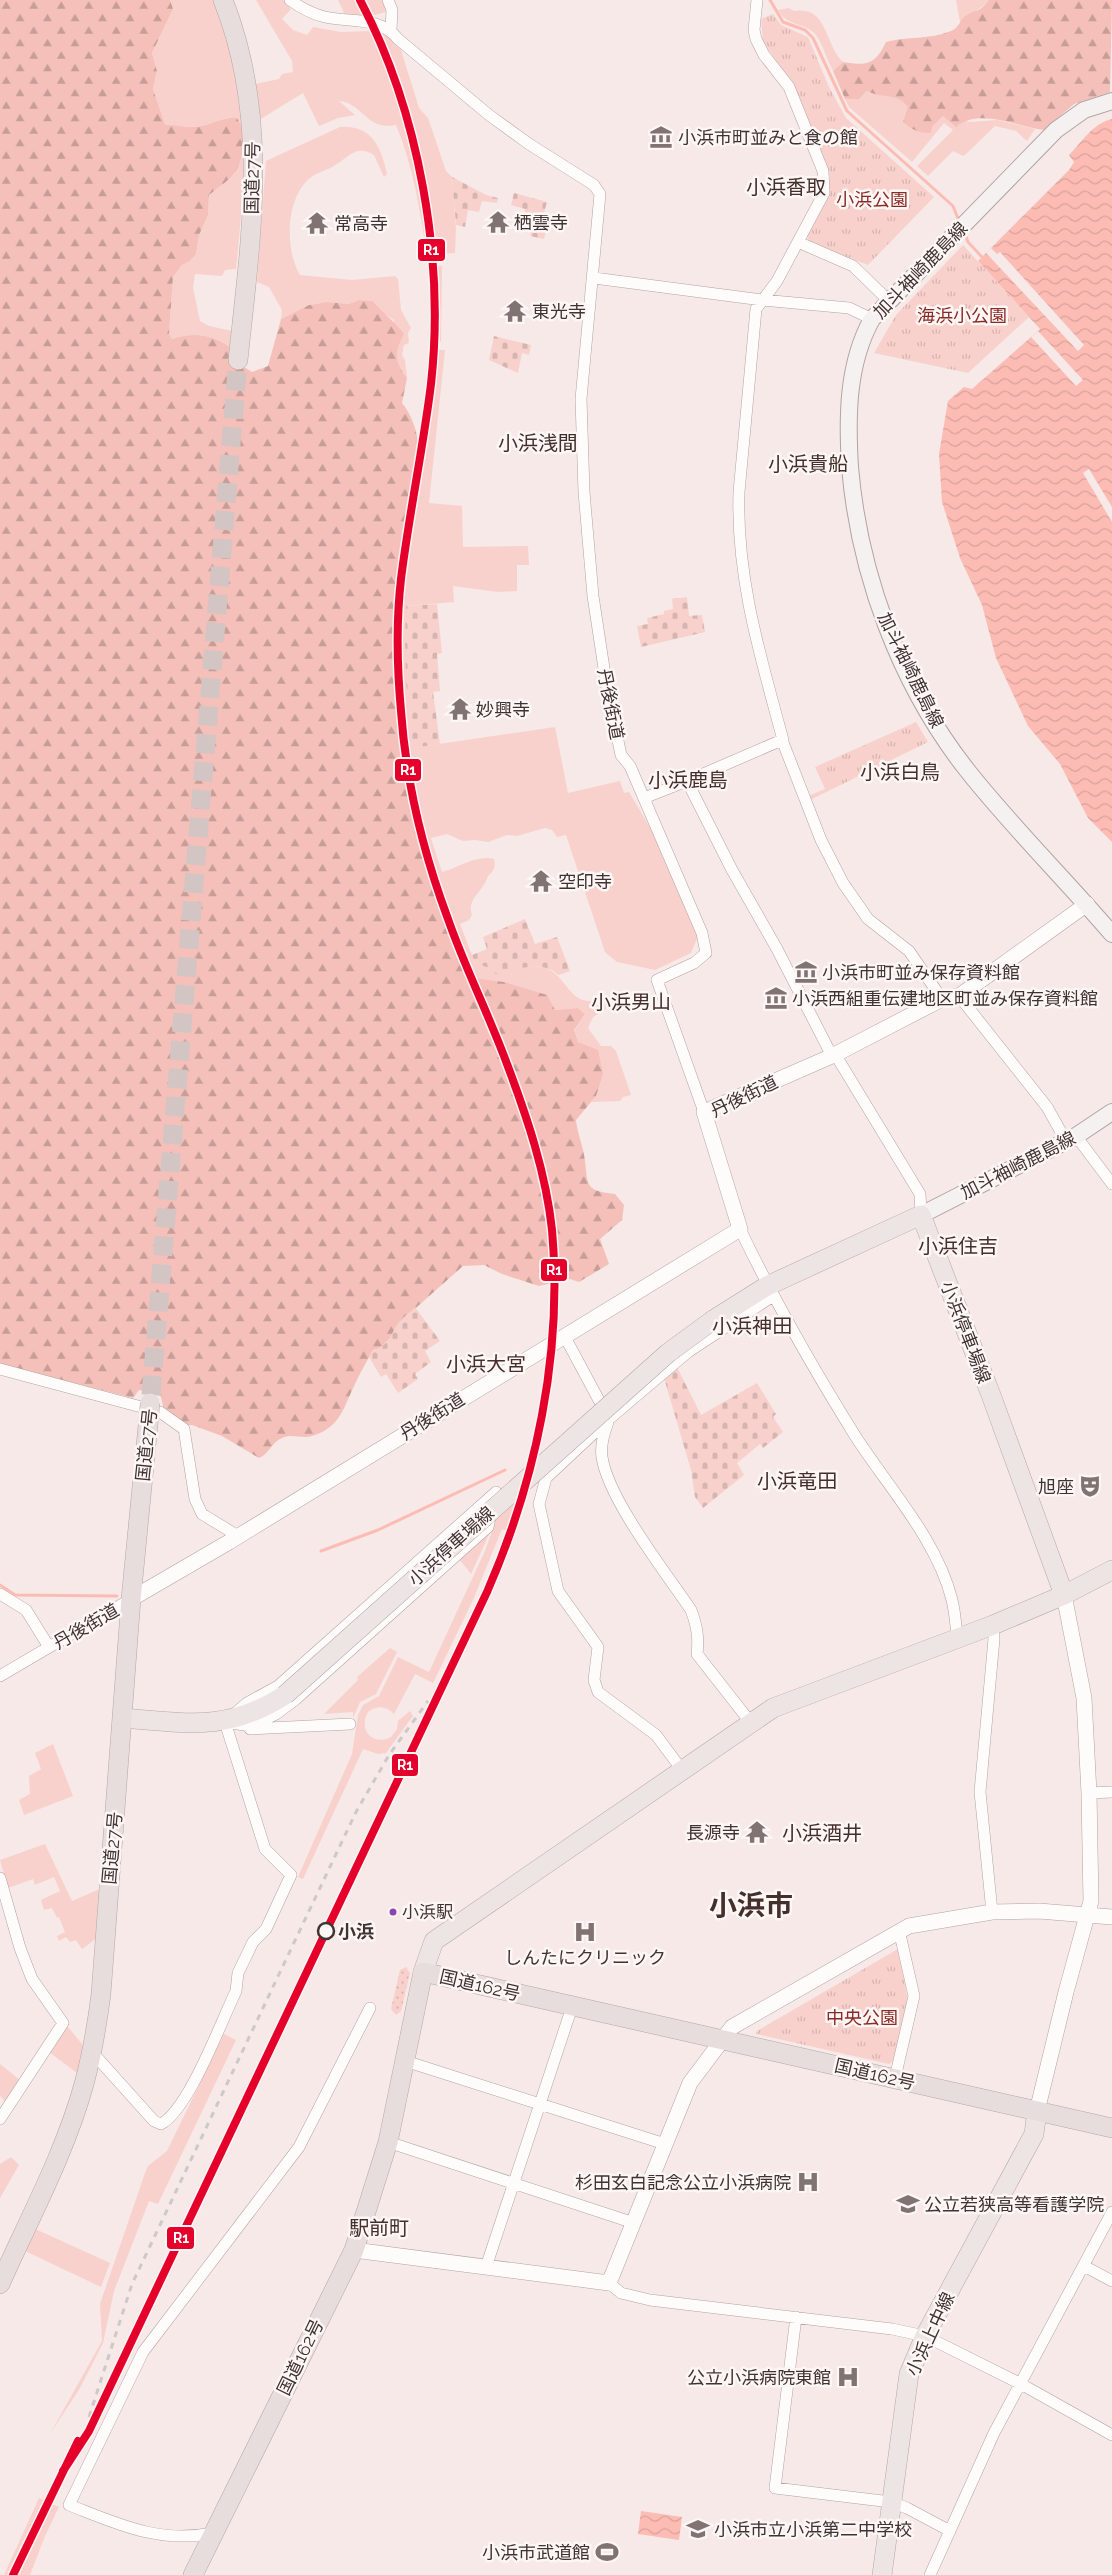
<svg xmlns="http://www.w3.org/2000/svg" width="1112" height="2575" viewBox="0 0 1112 2575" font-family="Raleway,'Noto Sans JP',sans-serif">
<defs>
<pattern id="forest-firs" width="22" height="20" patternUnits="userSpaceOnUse" patternTransform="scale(1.25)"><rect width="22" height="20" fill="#f4c0b9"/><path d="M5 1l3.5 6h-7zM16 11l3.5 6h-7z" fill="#c79d97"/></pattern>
<pattern id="cemetery-stones" width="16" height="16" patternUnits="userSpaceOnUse" patternTransform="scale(1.25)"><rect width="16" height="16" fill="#f9d1cc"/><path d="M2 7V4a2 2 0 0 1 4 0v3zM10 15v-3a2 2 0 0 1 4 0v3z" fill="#d6b4b0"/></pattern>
<pattern id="park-tufts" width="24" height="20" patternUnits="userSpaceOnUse" patternTransform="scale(1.25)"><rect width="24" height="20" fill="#f9d1cc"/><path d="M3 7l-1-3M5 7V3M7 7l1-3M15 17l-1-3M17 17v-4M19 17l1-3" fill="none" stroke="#d6b4b0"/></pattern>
<pattern id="garden-dots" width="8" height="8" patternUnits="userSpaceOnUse" patternTransform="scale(1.25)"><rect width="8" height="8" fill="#f9d1cc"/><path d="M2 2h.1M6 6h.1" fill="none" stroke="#d6b4b0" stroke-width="1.8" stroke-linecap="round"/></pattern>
<pattern id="water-waves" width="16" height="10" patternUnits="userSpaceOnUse" patternTransform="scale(1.25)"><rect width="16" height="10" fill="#fcbcb4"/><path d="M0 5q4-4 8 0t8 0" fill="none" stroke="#d9a29b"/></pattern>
</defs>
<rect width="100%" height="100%" fill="#f6e9e7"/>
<!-- grass -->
<path fill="#f9d1cc" d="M170 0H213C252 95 246 171 236 269L225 270 222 276 195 274 193 288 200 321 209 326 233 331 231 348C213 334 193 332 172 339L169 334 173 277 182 265 190 261 196 254 199 235 208 215 209 195C229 179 240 175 243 148 244 135 244 130 237 118 222 116 209 127 194 127 184 127 175 125 165 126L153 89 157 71 152 53 173 9Z
M256 0H284L291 9 282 19 293 30 307 35 313 27 341 32 371 31C403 103 419 177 429 254H427C420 211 413 165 396 125 366 131 363 103 339 101L355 115 338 118 319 126 303 93 259 120 255 84 279 79 282 74 293 72 292 61Z
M338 0H357L366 17H346Z
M363 0H383L386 12 371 16Z
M956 0H989C977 14 970 10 960 22Z
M789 8 794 11C828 5 824 44 843 62L833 71C827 60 823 45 816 35 805 22 787 27 778 10Z
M379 32 388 36 401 50 419 108 428 118 446 171 452 177 456 229 455 253 434 254C426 177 408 103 379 32Z
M867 91C879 98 887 93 898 98 905 101 925 121 932 127L943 116 969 122 997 120 1035 129 1027 141 1016 131 995 126 966 154 963 156 953 151 928 176 917 166 953 130 944 123 912 162 849 107 845 99H859Z
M340 127C372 125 381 147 387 174L384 177 374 155C357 145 351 155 337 164 329 170 317 172 310 178 285 199 285 250 300 275L352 280 395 276 398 279 401 310 411 328 408 333 409 343 404 345 402 355 405 360 407 378 397 364 394 320 383 313 373 301 359 300 349 304 327 302 309 305 281 319 282 310 269 287 257 282 266 161Z
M435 266H442L441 342 437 341Z
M436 350H445L429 503 462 506 463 547 528 546 529 565H517V591L498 592 453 586 454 602 406 606 412 748 555 727 568 793 620 781 624 793 629 792 652 831 698 936 691 953 655 970 617 962 605 952 566 835 557 837 552 830 545 828 517 836 507 835 488 842 475 840 463 841 447 834 431 838 442 872C458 868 477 854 494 859 496 867 494 871 488 876 484 891 466 899 472 915L469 920 460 924 475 963 489 968 515 963 521 968C569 957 560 1005 595 1001L598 997 605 1002 606 1009 593 1017 588 1028 601 1046H611L616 1051 631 1095 623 1097 620 1101 591 1102 596 1096 574 1031 585 1014 578 1008 555 1010 524 990 504 982 468 977 446 924 452 921C413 813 393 698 404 583 411 505 430 428 436 350Z
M519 1500 509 1531 502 1529 473 1600 433 1683 415 1674 394 1714C387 1706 377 1705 368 1712 358 1729 372 1747 391 1737L397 1729 398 1721 410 1711 413 1716 386 1753 378 1754 363 1749 303 1879 298 1877 352 1754 358 1715 363 1705 379 1696 398 1657 429 1672 485 1551 496 1520Z
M491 1530 471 1574 459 1559Z
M390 1648 397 1652 376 1694 360 1702 353 1718V1712L324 1714 358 1680 357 1677Z
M53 1744 73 1796 24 1815 19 1800 30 1794 29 1776 41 1769 35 1753Z
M45 1844 72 1901 100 1889 97 1938 82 1949 76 1940 70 1942 66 1937 59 1941 57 1936 65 1932 59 1917 57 1918 52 1908 44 1910 41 1900 60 1891 54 1877 35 1885 33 1879 8 1888 0 1860Z
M67 2026 87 2050 81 2076 49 2052Z
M224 2034 236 2040 158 2204 149 2201 114 2291 103 2343 80 2388 50 2434 102 2341 100 2304 145 2173 148 2166 167 2151Z
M0 2064 20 2080 6 2102 0 2096Z
M11 2157 19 2165 0 2198V2164Z
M33 2228 110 2263 101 2287 23 2250Z
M39 2498 45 2501 10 2575H4Z
M52 2504 59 2507 45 2536 30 2575H17Z"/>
<!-- forest -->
<path fill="url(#forest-firs)" d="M0 0H170L173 9 152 53 157 71 153 89 165 125C175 125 184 127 194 127 209 127 222 116 237 118 244 129 244 135 243 148 240 175 229 179 209 195L208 215 199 235 196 254 190 261 182 265 173 277 169 334 172 339C193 332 213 334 231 348V359L252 372 268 366 281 319 309 305 327 302 349 304 359 300 373 301C383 314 395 321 404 334 394 353 394 361 407 378L402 403C411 414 417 430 418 444 418 456 414 470 412 482 407 515 400 549 397 583 384 725 414 847 468 977L504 982 547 995 555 1010 578 1008 585 1014 574 1030 578 1042 598 1050 603 1074 596 1096 576 1120C577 1132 582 1143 584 1155 589 1182 581 1191 615 1194L624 1205 622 1220 600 1239 609 1264 579 1282 570 1279 539 1286 502 1274 484 1265 463 1266 400 1322 393 1335 380 1348 373 1350C367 1361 360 1373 355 1384 343 1408 341 1427 312 1436 302 1439 291 1433 282 1438 272 1442 269 1454 259 1458L222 1436 192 1425H185L164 1410 160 1393 139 1390 133 1398 0 1364Z
M989 0H1112L1110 92 1074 104 1044 130C1018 127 979 107 956 127L943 116 932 127 931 133C919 133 912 130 903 122L908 107C895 91 884 100 867 91L859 99H845L833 71 843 62C867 66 875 65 886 42 907 36 930 40 951 31 959 29 960 18 967 15 979 7 977 15 989 0Z"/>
<!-- cemetery -->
<path fill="url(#cemetery-stones)" d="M452 177 486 195 498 198 497 203 482 201 479 212 468 210 465 227 456 225Z
M514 193 547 202 541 224 547 226 544 239 530 236 532 225 523 223 525 209 511 205Z
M494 336 531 345 529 355 522 353 518 373 489 360Z
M687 597 689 616 702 615 705 632 641 647 637 626 648 624 647 618 664 614V611L673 609 672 599Z
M437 604 442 653 437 654 440 691 433 692 440 744 412 748C406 701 404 654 406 606Z
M525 919 535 944 557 937 570 971 559 975C548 966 536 965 521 968L515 963 509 969 496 974 489 968 475 963 472 955 487 949 483 937Z
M415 1307 440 1341 425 1351 431 1362 415 1374 418 1379 398 1393 386 1374 381 1377 369 1357 373 1350C389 1347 391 1332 400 1321 404 1316 411 1312 415 1307Z
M677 1367 701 1415 757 1383 776 1414 773 1417 783 1432 763 1448 760 1444 737 1463 744 1475 703 1508 695 1497 691 1470 664 1378Z"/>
<!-- park -->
<path fill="url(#park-tufts)" d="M773 14 781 25 808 37 829 87 846 118 934 197 868 265 809 242 807 235 827 200 830 176 796 91 763 41 761 19Z
M963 245 1029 317 968 373 874 353 896 315Z
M916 722 928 742 810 800 808 796 825 789 815 767Z
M898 1949 908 2001 894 2061 889 2064 756 2034 757 2031Z"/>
<!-- garden -->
<path fill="url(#garden-dots)" d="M406 1967 410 1973 401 2011 396 2015 391 2009 400 1970Z"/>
<!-- water -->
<path fill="url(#water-waves)" d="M1112 119V842L1088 818 1060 764 1028 726 996 658 982 605 960 558 942 502 939 454 948 401 964 387 972 389 1040 329 978 261 1069 170 1074 162 1069 155C1082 142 1093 123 1112 119Z
M641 2511 682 2517 679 2540 638 2534Z"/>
<!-- pier -->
<path fill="#f6e9e7" d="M991 248 997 254 1000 252 1084 345 1078 351 986 253Z
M1038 331 1083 380 1076 386 1031 337Z
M1089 469 1112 507V522L1083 473Z"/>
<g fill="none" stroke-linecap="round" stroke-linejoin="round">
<!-- stream -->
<path stroke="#fcbcb4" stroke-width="3" d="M770 0 783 22 805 30 813 38 847 111 953 206 959 221
M964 231 968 242 982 257
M321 1551 378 1530 505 1470
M0 1585 15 1595 117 1596"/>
<!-- trunk-tunnel -->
<path stroke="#d2c5c3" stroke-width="19" stroke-dasharray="19 9" stroke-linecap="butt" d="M151 1395 238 360"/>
<defs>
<path id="minor" d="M290 0C301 8 312 14 325 17 352 23 380 16 398 39L489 115 529 144 594 185 600 194 581 399 584 492 593 596 607 688 621 755 630 766 702 933 706 953 694 963 657 980 704 1112
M388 0 392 10 391 30
M757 0 754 30 756 39 764 55 789 87 823 171 824 193 777 281 756 309 739 492C736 578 761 658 783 740
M798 242 853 266 888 300
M594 278 762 300 849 308 872 319
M687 781 782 740 821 840 843 883 868 919 909 951 942 999
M644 798 687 781 732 870 777 949 832 1056
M959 996 1047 1107 1066 1141
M835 1054 920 1194 921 1215
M1076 1136 1112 1184
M740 1229C774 1300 813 1368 854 1434 887 1486 937 1539 952 1600 955 1612 956 1625 957 1637
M565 1337 609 1419C605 1431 600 1444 602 1457 608 1499 666 1573 691 1610 697 1626 699 1638 697 1654L751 1723
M0 1369 160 1412 184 1429 195 1499 202 1514 238 1536
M496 1492 488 1527 296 1699 276 1714 251 1726 225 1722 247 1703 278 1686Z
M0 1594 26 1610 49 1647
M0 1676 131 1599
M250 1729 350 1724
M682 1770 656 1735 598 1692 594 1680 598 1647 558 1591 539 1504 546 1478 609 1419 688 1352 773 1296
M1089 1793 1112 1792
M0 1878 20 1948 32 1979 63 2023 0 2119
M992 1912 980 1792 994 1639 993 1625
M92 2052 154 2121 161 2124C189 2109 221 2022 236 1991L238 1973 253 1942 266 1929 291 1875 265 1849 225 1722
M405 2061 665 2144
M895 2078 914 1996 899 1930
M388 2142 634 2223
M1084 2266 1112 2281
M486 2267 572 2007
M609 2283 621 2293 650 2300 892 2329 925 2336 1021 2384 1112 2435
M796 2317 775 2488 891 2502 907 2508 950 2531
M213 2533C159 2544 118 2524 69 2505L143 2352 299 2147 370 2008
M930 2575 994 2433 1112 2212"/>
<path id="tertiary" d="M131 1599 229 1542 740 1229 704 1112 832 1056 942 999 959 996 1087 904
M1037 2111 1066 1992 1091 1901 1089 1793 1084 1698 1064 1595
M354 2250 609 2283 690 2083 732 2027 909 1926 992 1912 1039 1911 1112 1917"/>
<path id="secondary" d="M1112 101 1084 110 1056 130 872 319C847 364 847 417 850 467 859 574 900 685 967 770 1012 827 1065 879 1112 934
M921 1215 1076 1136 1112 1112"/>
<path id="primary" d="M713 1320 767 1286 921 1215 991 1395 1064 1595
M123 1718C186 1723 228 1732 285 1695
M423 1972 434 1941 773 1708 993 1625 1064 1595 1112 1570
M882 2575 909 2374 925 2336 1034 2134 1037 2111"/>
<path id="trunk" d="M223 0C270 118 251 237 238 360
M0 2284C29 2219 65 2153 84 2084 92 2055 97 2025 101 1994L131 1599 149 1415
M193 2575 354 2250 388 2142 423 1972 1112 2128"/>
</defs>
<!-- minor casing -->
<use href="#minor" stroke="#b0a4a3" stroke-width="12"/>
<!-- tertiary casing -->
<use href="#tertiary" stroke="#b0a4a3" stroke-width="16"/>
<!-- secondary casing -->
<use href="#secondary" stroke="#b0a4a3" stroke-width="18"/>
<!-- primary casing -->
<use href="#primary" stroke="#b7a6a4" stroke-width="20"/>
<!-- trunk casing -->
<use href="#trunk" stroke="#b7a6a4" stroke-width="20"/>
<!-- minor -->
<use href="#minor" stroke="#fefcfb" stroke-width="11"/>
<!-- tertiary -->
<use href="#tertiary" stroke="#fefcfb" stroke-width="15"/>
<!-- secondary -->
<use href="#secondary" stroke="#f5f1f0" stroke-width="16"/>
<!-- primary -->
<use href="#primary" stroke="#ede5e4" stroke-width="19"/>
<!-- trunk -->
<use href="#trunk" stroke="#e7dddc" stroke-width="19"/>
<!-- rail -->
<path stroke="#ccc9c8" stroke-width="3" stroke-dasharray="6 6" stroke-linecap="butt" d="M89 2417 132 2284 356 1812 389 1755 428 1701"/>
<defs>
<path id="primary-bridge" d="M285 1695 668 1353 713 1320"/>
<path id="trunk-bridge" d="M149 1415 150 1403"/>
</defs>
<!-- primary-bridge casing -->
<use href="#primary-bridge" stroke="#b7a6a4" stroke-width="20" stroke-linecap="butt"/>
<!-- trunk-bridge casing -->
<use href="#trunk-bridge" stroke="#b7a6a4" stroke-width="20" stroke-linecap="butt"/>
<!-- primary-bridge -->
<use href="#primary-bridge" stroke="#ede5e4" stroke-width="19"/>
<!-- trunk-bridge -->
<use href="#trunk-bridge" stroke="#e7dddc" stroke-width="19"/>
<defs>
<path id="rail-1" d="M63 2471 89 2431 487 1592C536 1480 563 1353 552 1230 546 1173 527 1117 507 1064 489 1015 465 968 448 919 423 852 406 782 401 711 397 667 396 622 401 579 409 514 423 449 431 384 445 259 419 111 360 0
M13 2575 78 2441"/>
</defs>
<!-- rail-1 casing -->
<use href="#rail-1" stroke="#fcf6f5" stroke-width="11"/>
<!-- rail-1 -->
<use href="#rail-1" stroke="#e4002b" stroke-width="8"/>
</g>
<!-- icons -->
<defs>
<symbol id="museum-bare" viewBox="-9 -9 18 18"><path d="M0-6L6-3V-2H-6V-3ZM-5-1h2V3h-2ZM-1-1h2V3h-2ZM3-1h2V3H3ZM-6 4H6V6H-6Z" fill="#807372" stroke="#fcf6f5" stroke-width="2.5" paint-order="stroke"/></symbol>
<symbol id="temple-bare" viewBox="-9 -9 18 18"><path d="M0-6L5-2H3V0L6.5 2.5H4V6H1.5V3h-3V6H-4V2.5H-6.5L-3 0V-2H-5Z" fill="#807372" stroke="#fcf6f5" stroke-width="2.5" paint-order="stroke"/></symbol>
<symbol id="theatre-bare" viewBox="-9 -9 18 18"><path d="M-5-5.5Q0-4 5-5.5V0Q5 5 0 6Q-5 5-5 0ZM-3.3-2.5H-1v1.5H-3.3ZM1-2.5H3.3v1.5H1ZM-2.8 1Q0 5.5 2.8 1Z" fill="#807372" stroke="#fcf6f5" stroke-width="2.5" paint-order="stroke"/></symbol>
<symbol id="hospital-bare" viewBox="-9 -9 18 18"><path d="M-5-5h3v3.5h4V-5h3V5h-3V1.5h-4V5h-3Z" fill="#807372" stroke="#fcf6f5" stroke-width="2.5" paint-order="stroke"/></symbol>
<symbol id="university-bare" viewBox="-9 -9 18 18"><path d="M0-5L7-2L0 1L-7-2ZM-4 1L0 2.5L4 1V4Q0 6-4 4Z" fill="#807372" stroke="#fcf6f5" stroke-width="2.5" paint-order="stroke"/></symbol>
<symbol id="school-bare" viewBox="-9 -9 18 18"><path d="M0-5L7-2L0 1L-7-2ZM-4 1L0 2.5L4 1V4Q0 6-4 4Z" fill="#807372" stroke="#fcf6f5" stroke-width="2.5" paint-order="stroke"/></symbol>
<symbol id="stadium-bare" viewBox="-9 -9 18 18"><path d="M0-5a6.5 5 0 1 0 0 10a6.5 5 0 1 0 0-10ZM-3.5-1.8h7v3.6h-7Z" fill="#807372" stroke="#fcf6f5" stroke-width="2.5" paint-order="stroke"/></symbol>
</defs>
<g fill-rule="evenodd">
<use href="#museum-bare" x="645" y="121" width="32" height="32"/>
<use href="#temple-bare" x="482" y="206" width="32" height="32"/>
<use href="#temple-bare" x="301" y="207" width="32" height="32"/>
<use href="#temple-bare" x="499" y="295" width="32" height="32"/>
<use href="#temple-bare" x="444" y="693" width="32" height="32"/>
<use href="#temple-bare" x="525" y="865" width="32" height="32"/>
<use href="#museum-bare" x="790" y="956" width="32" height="32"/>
<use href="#museum-bare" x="760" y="982" width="32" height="32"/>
<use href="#theatre-bare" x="1074" y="1470" width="32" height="32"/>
<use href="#temple-bare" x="741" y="1816" width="32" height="32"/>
<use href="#hospital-bare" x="569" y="1916" width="32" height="32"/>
<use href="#hospital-bare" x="792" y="2166" width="32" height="32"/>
<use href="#university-bare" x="892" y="2188" width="32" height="32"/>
<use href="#hospital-bare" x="832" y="2361" width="32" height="32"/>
<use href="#school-bare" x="682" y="2513" width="32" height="32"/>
<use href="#stadium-bare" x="591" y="2536" width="32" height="32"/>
</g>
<!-- markers -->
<circle fill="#8e44ad" stroke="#fcf6f5" stroke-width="2" cx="393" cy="1912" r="4.5"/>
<circle fill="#fcf6f5" stroke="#403433" stroke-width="2.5" cx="326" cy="1931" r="8"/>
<g text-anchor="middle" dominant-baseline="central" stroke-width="5" stroke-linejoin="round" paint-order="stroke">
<!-- bus labels -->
<g font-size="17" fill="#403433" stroke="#fcf6f5" text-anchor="start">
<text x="402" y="1912">小浜駅</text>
</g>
<!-- poi labels -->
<g font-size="18" fill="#403433" stroke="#fcf6f5" text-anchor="start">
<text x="678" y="137">小浜市町並みと食の館</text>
<text x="514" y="222">栖雲寺</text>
<text x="334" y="223">常高寺</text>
<text x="532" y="311">東光寺</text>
<text x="476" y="709">妙興寺</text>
<text x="558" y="881">空印寺</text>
<text x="822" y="972">小浜市町並み保存資料館</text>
<text x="792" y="998">小浜西組重伝建地区町並み保存資料館</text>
<text x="1074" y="1486" text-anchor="end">旭座</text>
<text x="740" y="1832" text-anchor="end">長源寺</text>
<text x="585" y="1957" text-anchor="middle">しんたにクリニック</text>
<text x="791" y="2182" text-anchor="end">杉田玄白記念公立小浜病院</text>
<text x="924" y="2204">公立若狭高等看護学院</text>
<text x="831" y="2377" text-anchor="end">公立小浜病院東館</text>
<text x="714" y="2529">小浜市立小浜第二中学校</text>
<text x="590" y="2552" text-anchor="end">小浜市武道館</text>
</g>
<!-- street labels -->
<g font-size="18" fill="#403433" stroke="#fcf6f5">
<text transform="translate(252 178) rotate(-89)">国道27号</text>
<text transform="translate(920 270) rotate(-46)">加斗袖崎鹿島線</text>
<text transform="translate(911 670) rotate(64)">加斗袖崎鹿島線</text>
<text transform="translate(611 704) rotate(79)">丹後街道</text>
<text transform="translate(744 1096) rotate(-26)">丹後街道</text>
<text transform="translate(1018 1165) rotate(-27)">加斗袖崎鹿島線</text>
<text transform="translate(966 1332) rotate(69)">小浜停車場線</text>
<text transform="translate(432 1416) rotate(-32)">丹後街道</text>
<text transform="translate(146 1445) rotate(-84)">国道27号</text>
<text transform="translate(451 1546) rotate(-42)">小浜停車場線</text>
<text transform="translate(86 1626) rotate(-30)">丹後街道</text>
<text transform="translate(112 1848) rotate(-85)">国道27号</text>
<text transform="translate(480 1985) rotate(13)">国道162号</text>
<text transform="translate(875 2074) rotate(13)">国道162号</text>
<text transform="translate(930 2334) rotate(-65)">小浜上中線</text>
<text transform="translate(300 2357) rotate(-64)">国道162号</text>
</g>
<!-- park labels -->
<g font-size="18" fill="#8b2a24" stroke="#fcf6f5">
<text x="872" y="199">小浜公園</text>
<text x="962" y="315">海浜小公園</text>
<text x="862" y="2017">中央公園</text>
</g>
<!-- stop labels -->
<g font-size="18" font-weight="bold" fill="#403433" stroke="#fcf6f5" text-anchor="start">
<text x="338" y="1931">小浜</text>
</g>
<!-- quarter labels -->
<g font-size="20" fill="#452f2c" stroke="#fcf6f5">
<text x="786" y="187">小浜香取</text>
<text x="538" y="443">小浜浅間</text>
<text x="808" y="464">小浜貴船</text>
<text x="900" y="772">小浜白鳥</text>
<text x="688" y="780">小浜鹿島</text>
<text x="631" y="1002">小浜男山</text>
<text x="958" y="1246">小浜住吉</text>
<text x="752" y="1326">小浜神田</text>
<text x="486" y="1364">小浜大宮</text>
<text x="797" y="1481">小浜竜田</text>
<text x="822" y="1833">小浜酒井</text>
<text x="379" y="2228">駅前町</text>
</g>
<!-- town labels -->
<g font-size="28" font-weight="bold" fill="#452f2c" stroke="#fcf6f5">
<text x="751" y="1905">小浜市</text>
</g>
</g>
<g stroke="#fcf6f5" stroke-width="2">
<rect x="417" y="238" width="29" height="24" rx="5" fill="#e4002b"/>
<rect x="394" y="758" width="28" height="24" rx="5" fill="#e4002b"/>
<rect x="540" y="1258" width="28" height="24" rx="5" fill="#e4002b"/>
<rect x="391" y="1753" width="28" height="24" rx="5" fill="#e4002b"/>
<rect x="166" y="2226" width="29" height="24" rx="5" fill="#e4002b"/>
</g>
<g font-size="14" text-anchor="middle" font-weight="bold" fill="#fff">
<text x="431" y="255">R1</text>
<text x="408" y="775">R1</text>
<text x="554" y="1275">R1</text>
<text x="405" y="1770">R1</text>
<text x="181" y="2243">R1</text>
</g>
</svg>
